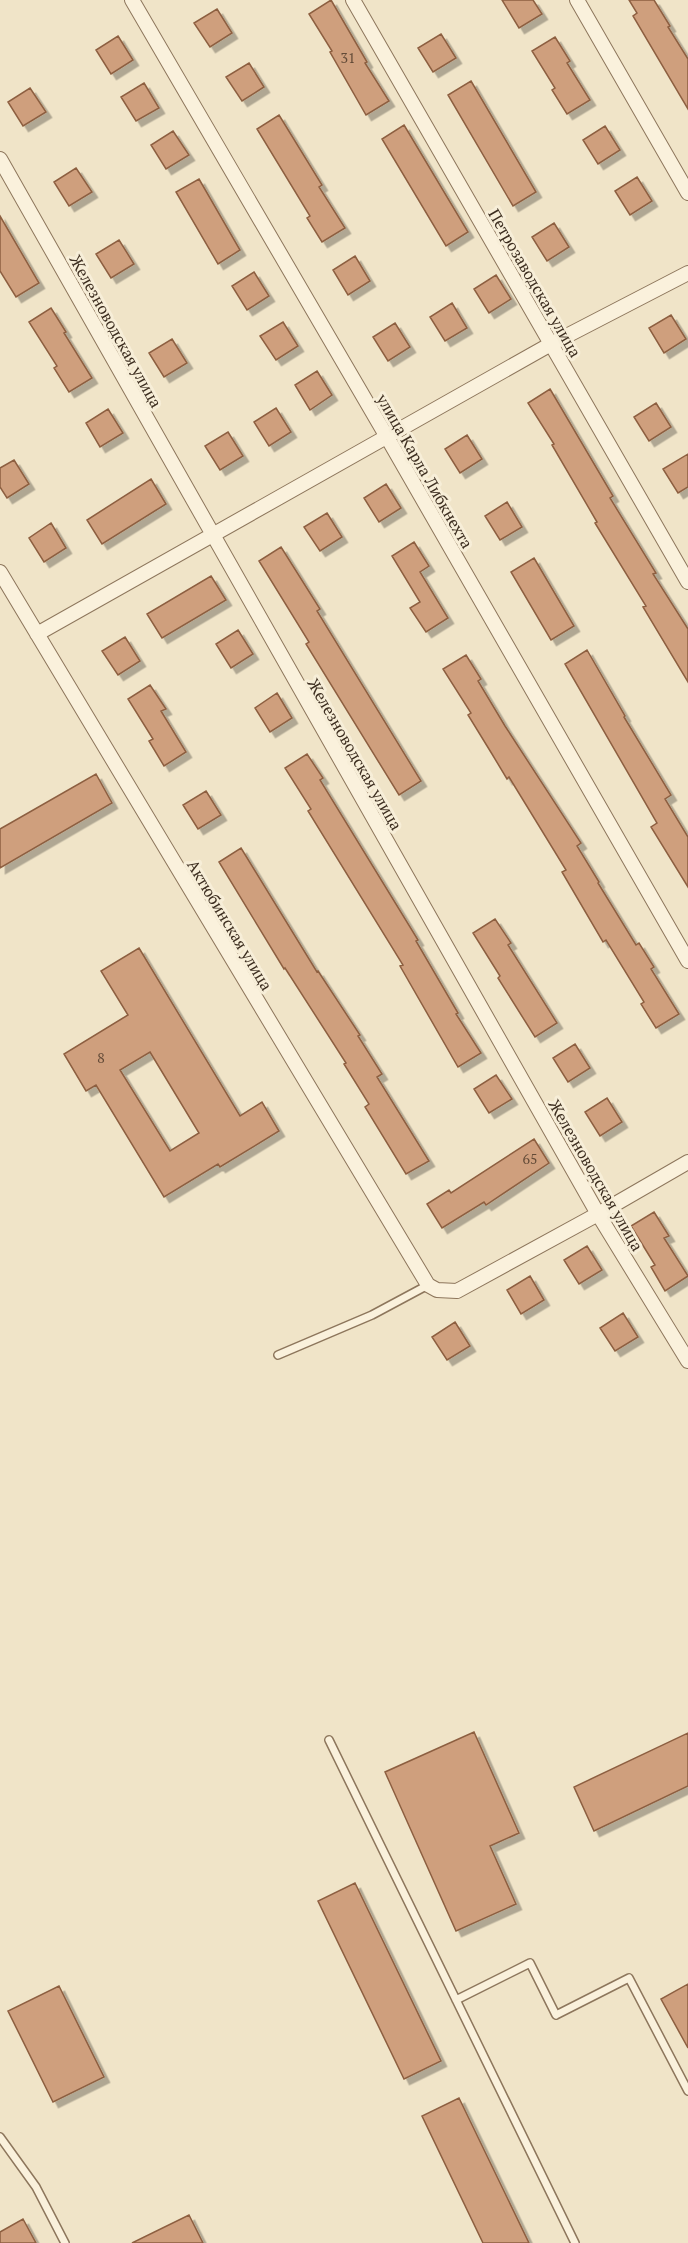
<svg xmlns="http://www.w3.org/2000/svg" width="688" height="2243" viewBox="0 0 688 2243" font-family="'PT Serif',serif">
<defs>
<filter id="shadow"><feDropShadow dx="5.5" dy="5.5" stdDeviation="0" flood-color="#0004"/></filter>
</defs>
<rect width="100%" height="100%" fill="#f0e4c8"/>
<!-- building -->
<path fill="#cf9f7d" stroke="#8d5f41" stroke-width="1.5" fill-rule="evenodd" filter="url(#shadow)" d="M331 0 367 62 365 63 389 101 366 115 330 52 332 51 309 14Z
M502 0H533L542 14 519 28Z
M629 0H654L670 26 668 27 688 59V109L633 16 637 13Z
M217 9 232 33 210 47 194 23Z
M441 34 456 58 433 72 418 48Z
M118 36 133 60 111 74 96 50Z
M555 37 570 61 567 63 590 100 567 114 552 90 555 88 532 51Z
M249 63 264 87 242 101 226 77Z
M471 81 536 192 513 206 448 95Z
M144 83 159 108 136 121 121 97Z
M30 88 46 112 23 126 8 102Z
M279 115 322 185 319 187 345 228 322 242 307 218 310 216 257 129Z
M404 125 468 232 446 246 382 139Z
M605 126 620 150 598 164 583 140Z
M173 131 189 155 166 169 151 145Z
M76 168 92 192 69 206 54 182Z
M637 177 652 201 630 215 615 191Z
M199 179 240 250 218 264 176 192Z
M0 216 39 283 16 297 0 271Z
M554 223 569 247 547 261 532 237Z
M119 240 134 264 111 278 96 254Z
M355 256 370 281 348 295 333 270Z
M254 272 269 296 247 310 232 286Z
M496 275 511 299 489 313 474 289Z
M452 303 467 328 445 341 430 317Z
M51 308 66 332 64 333 92 378 69 392 54 368 57 366 29 322Z
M671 315 686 339 664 353 649 328Z
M283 322 298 346 276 360 260 336Z
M395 323 410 347 388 361 373 337Z
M172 339 187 363 164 377 149 353Z
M317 371 332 395 310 410 295 385Z
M550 389 613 496 610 498 656 573 653 574 688 629V682L643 607 646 606 595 523 597 522 552 445 554 444 528 403Z
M656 403 671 427 649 441 634 417Z
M276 408 291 432 269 446 254 422Z
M108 409 123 433 100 447 86 423Z
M228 432 243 456 220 470 205 446Z
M467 435 482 459 460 473 445 449Z
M688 454V487L678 493 663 469Z
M14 460 29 484 7 498 0 487V468Z
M151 479 166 504 102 544 87 520Z
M386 484 401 508 379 522 364 498Z
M507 502 522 527 500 540 485 516Z
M327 513 342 537 320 551 304 527Z
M51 523 66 548 44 562 29 538Z
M414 542 429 566 420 572 448 618 426 632 410 608 420 602 392 556Z
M281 547 320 609 317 611 421 781 399 795 306 644 309 642 259 561Z
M534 558 574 626 551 640 511 572Z
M211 576 226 600 162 638 147 614Z
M238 630 253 654 231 668 216 644Z
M125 637 140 661 118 675 102 651Z
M587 650 625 716 624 717 671 795 665 799 688 837V887L651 827 657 823 565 664Z
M466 655 481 679 478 681 505 726 581 843 577 846 599 882 598 883 636 945 639 943 654 967 651 969 679 1014 656 1028 641 1004 644 1002 606 940 603 942 562 872 566 870 509 777 507 779 492 754 468 715 471 713 443 669Z
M150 685 166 709 161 711 186 752 164 766 149 741 153 739 128 699Z
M277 693 292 718 270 732 255 708Z
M307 754 323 778 320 780 418 940 416 941 458 1013 456 1014 481 1053 458 1067 400 966 403 965 308 811 311 809 285 768Z
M96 774 112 803 0 868V829Z
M206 791 221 815 198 829 183 805Z
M241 848 317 972 318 971 360 1035 358 1036 382 1074 377 1077 429 1161 406 1174 365 1107 369 1104 344 1064 346 1063 285 968 284 969 219 862Z
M495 919 511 943 508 945 557 1023 535 1037 498 978 500 976 473 933Z
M139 948 240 1116 262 1102 279 1131 220 1167 218 1164 164 1197 96 1085 86 1091 64 1054 128 1015 101 971ZM150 1052 199 1133 170 1151 120 1070Z
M575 1044 590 1068 568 1082 553 1058Z
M496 1075 512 1099 489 1113 474 1089Z
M607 1098 622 1122 600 1136 585 1112Z
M534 1139 549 1163 486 1205 484 1202 442 1228 427 1204 449 1190 451 1193Z
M654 1212 669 1236 664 1238 688 1276 665 1291 651 1267 655 1265 631 1226Z
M587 1246 602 1270 579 1284 564 1260Z
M530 1276 544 1300 521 1314 507 1290Z
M623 1313 638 1337 615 1351 600 1328Z
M455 1322 470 1346 447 1360 432 1337Z
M474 1732 519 1833 490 1846 516 1904 456 1931 385 1772Z
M688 1733V1786L594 1831 574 1787Z
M355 1883 441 2061 404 2079 318 1901Z
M688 1984V2048L661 1999Z
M59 1986 104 2077 53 2102 8 2011Z
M459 2098 529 2243H483L422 2116Z
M189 2215 203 2243H132Z
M23 2219 36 2243H0V2232Z"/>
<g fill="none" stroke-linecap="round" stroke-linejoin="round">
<defs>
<path id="lane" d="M278 1355 372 1315 428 1285
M329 1740 575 2243
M456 2000 530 1963 556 2015 629 1978 688 2091
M0 2137 36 2187 65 2243"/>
<path id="street" d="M132 0 387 437 688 961
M353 0 688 582
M577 0 688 193
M0 159 598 1214 688 1361
M0 572 428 1285 437 1290 457 1291 598 1214 688 1162
M37 634 551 344 688 273"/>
</defs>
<!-- lane casing -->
<use href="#lane" stroke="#8d765c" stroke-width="10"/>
<!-- street casing -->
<use href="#street" stroke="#8d765c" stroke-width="16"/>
<!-- lane -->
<use href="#lane" stroke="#faf1dc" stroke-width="7"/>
<!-- street -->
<use href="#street" stroke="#faf1dc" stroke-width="14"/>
</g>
<g text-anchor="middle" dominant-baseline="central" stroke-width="6" stroke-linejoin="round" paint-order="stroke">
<!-- number labels -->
<g font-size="14" fill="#624a37">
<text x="348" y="57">31</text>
<text x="101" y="1057">8</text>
<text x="530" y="1158">65</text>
</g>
<!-- street labels -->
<g font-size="16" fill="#3d2e20" stroke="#f7eed8">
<text transform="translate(535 283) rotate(60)">Петрозаводская улица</text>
<text transform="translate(116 331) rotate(61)">Железноводская улица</text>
<text transform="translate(425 471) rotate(60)">улица Карла Либкнехта</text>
<text transform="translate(355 754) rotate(60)">Железноводская улица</text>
<text transform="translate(230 925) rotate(59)">Актюбинская улица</text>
<text transform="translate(596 1175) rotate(60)">Железноводская улица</text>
</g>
</g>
</svg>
